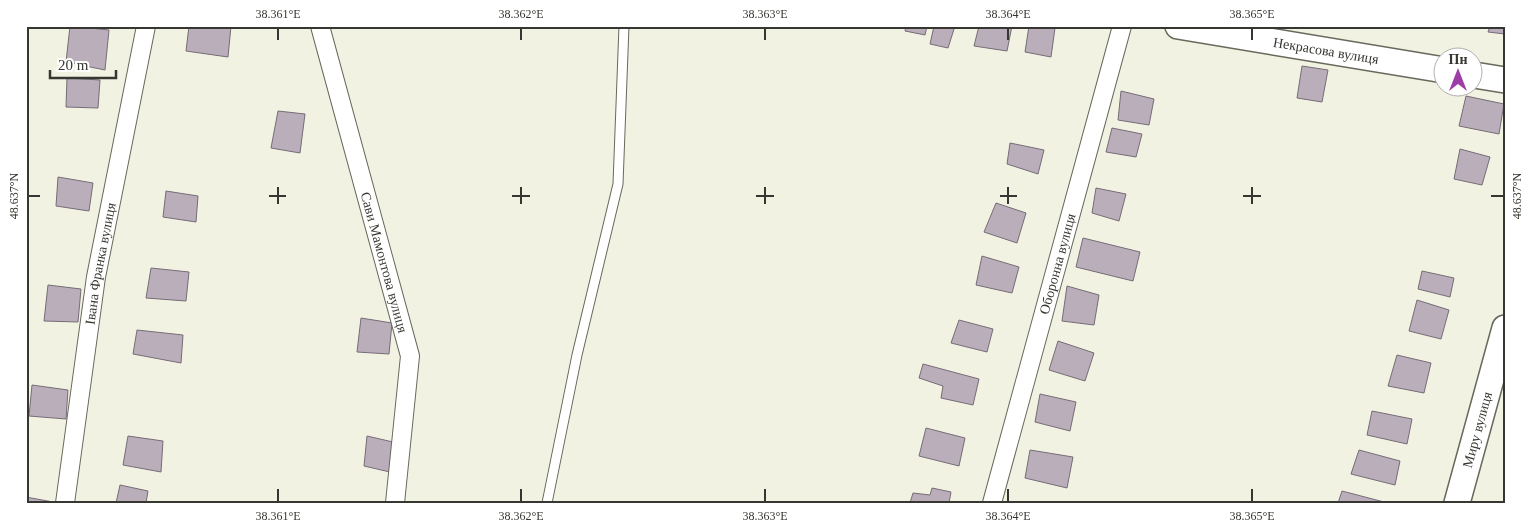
<svg xmlns="http://www.w3.org/2000/svg" width="1531" height="529" viewBox="0 0 1531 529" font-family="Georgia,serif">
<rect width="100%" height="100%" fill="#f2f2e3"/>
<!-- building -->
<path fill="#b9aeba" stroke="#766c76" d="M70 26 109 30 105 70 66 62Z
M189 26H231L228 57 186 51Z
M906 26H927L925 35 905 31Z
M934 26H955L948 48 930 44Z
M979 26H1012L1007 51 974 46Z
M1029 26 1055 28 1051 57 1025 52Z
M1490 26H1505V34L1488 32Z
M1302 66 1328 70 1322 102 1297 98Z
M67 78 100 80 98 108 66 107Z
M1121 91 1154 99 1149 125 1118 120Z
M1466 96 1504 104 1499 134 1459 126Z
M278 111 305 114 300 153 271 148Z
M1112 128 1142 134 1136 157 1106 152Z
M1010 143 1044 150 1038 174 1007 164Z
M1460 149 1490 157 1482 185 1454 179Z
M58 177 93 183 89 211 56 206Z
M1096 188 1126 194 1119 221 1092 213Z
M166 191 198 196 196 222 163 217Z
M996 203 1026 213 1017 243 984 232Z
M1083 238 1140 252 1133 281 1076 267Z
M982 256 1019 267 1012 293 976 285Z
M151 268 189 272 186 301 146 298Z
M1422 271 1454 278 1450 297 1418 289Z
M48 285 81 289 78 322 44 321Z
M1067 286 1099 295 1094 325 1062 321Z
M1417 300 1449 310 1441 339 1409 331Z
M361 318 392 323 389 354 357 352Z
M959 320 993 329 987 352 951 343Z
M137 330 183 335 181 363 133 354Z
M1058 341 1094 353 1085 381 1049 370Z
M1397 355 1431 363 1424 393 1388 386Z
M923 364 979 379 973 405 941 398 943 386 919 378Z
M32 385 68 390 66 419 29 416Z
M1040 394 1076 402 1070 431 1035 422Z
M1372 411 1412 419 1407 444 1367 435Z
M926 428 965 438 959 466 919 456Z
M128 436 163 441 161 472 123 465Z
M367 436 393 442 390 472 364 466Z
M1030 450 1073 457 1067 488 1025 478Z
M1359 450 1400 461 1395 485 1351 474Z
M120 485 148 491 146 503H116Z
M932 488 951 492 949 503H910L913 493 930 495Z
M1342 491 1384 502V503H1338Z
M26 497 53 502V503H26Z"/>
<g fill="none" stroke-linecap="round" stroke-linejoin="round">
<defs>
<path id="lane" d="M547 503 577 355 618 184 624 26"/>
<g id="street">
<path id="s1" d="M320 26 410 356 395 503"/>
<path id="s2" d="M65 503 96 277 146 26"/>
<path id="s3" d="M992 503 1122 26"/>
</g>
<g id="secondary">
<path id="s4" d="M1178 26 1444 70"/>
<path d="M1474 75 1505 80"/>
<path id="s5" d="M1457 503 1505 328"/>
</g>
</defs>
<!-- lane casing -->
<use href="#lane" stroke="#68685b" stroke-width="11"/>
<!-- street casing -->
<use href="#street" stroke="#68685b" stroke-width="20"/>
<!-- secondary casing -->
<use href="#secondary" stroke="#68685b" stroke-width="28"/>
<!-- lane -->
<use href="#lane" stroke="#fff" stroke-width="9"/>
<!-- street -->
<use href="#street" stroke="#fff" stroke-width="18"/>
<!-- secondary -->
<use href="#secondary" stroke="#fff" stroke-width="25"/>
</g>
<!-- ticks -->
<path fill="none" stroke="#373731" stroke-width="2" d="M278 28V40M521 28V40M765 28V40M1008 28V40M1252 28V40M278 187V204M521 187V204M765 187V204M1008 187V204M1252 187V204M28 196H40M269 196H286M512 196H530M756 196H774M1000 196H1017M1243 196H1261M1491 196H1504M278 489V502M521 489V502M765 489V502M1008 489V502M1252 489V502"/>
<g text-anchor="middle" dominant-baseline="central" stroke-width="4" stroke-linejoin="round" paint-order="stroke">
<!-- street labels -->
<g font-size="14" fill="#373731" stroke="#fff">
<text stroke="none"><textPath href="#s4" startOffset="150">Некрасова вулиця</textPath></text>
<text stroke="none"><textPath href="#s1" startOffset="245">Сави Мамонтова вулиця</textPath></text>
<text stroke="none"><textPath href="#s2" startOffset="242">Івана Франка вулиця</textPath></text>
<text stroke="none"><textPath href="#s3" startOffset="248">Оборонна вулиця</textPath></text>
<text stroke="none"><textPath href="#s5" startOffset="76">Миру вулиця</textPath></text>
</g>
</g>
<!-- border -->
<rect width="1531" height="529" fill="none" stroke="#ffffff" stroke-width="55"/>
<!-- north arrow -->
<g transform="translate(1458 72)"><circle r="24" fill="#ffffff" stroke="#afafad"/>
<path d="M0-4L9 19L0 12L-9 19Z" fill="#9d3ea7"/>
<text y="-8" font-size="14" font-weight="bold" text-anchor="middle" fill="#373731">Пн</text>
</g>
<!-- scale -->
<path d="M50 70v8h66v-8" fill="none" stroke="#373731" stroke-width="2.5"/>
<text x="58" y="70" font-size="15" fill="#373731" stroke="#ffffff" stroke-width="4" paint-order="stroke">20 m</text>
<rect x="28" y="28" width="1476" height="474" fill="none" stroke="#373731" stroke-width="2"/>
<g font-size="12" text-anchor="middle" fill="#373731">
<text x="278" y="18">38.361°E</text>
<text x="521" y="18">38.362°E</text>
<text x="765" y="18">38.363°E</text>
<text x="1008" y="18">38.364°E</text>
<text x="1252" y="18">38.365°E</text>
<text transform="translate(14 196) rotate(-90)" y="4">48.637°N</text>
<text transform="translate(1517 196) rotate(-90)" y="4">48.637°N</text>
<text x="278" y="520">38.361°E</text>
<text x="521" y="520">38.362°E</text>
<text x="765" y="520">38.363°E</text>
<text x="1008" y="520">38.364°E</text>
<text x="1252" y="520">38.365°E</text>
</g>
</svg>
